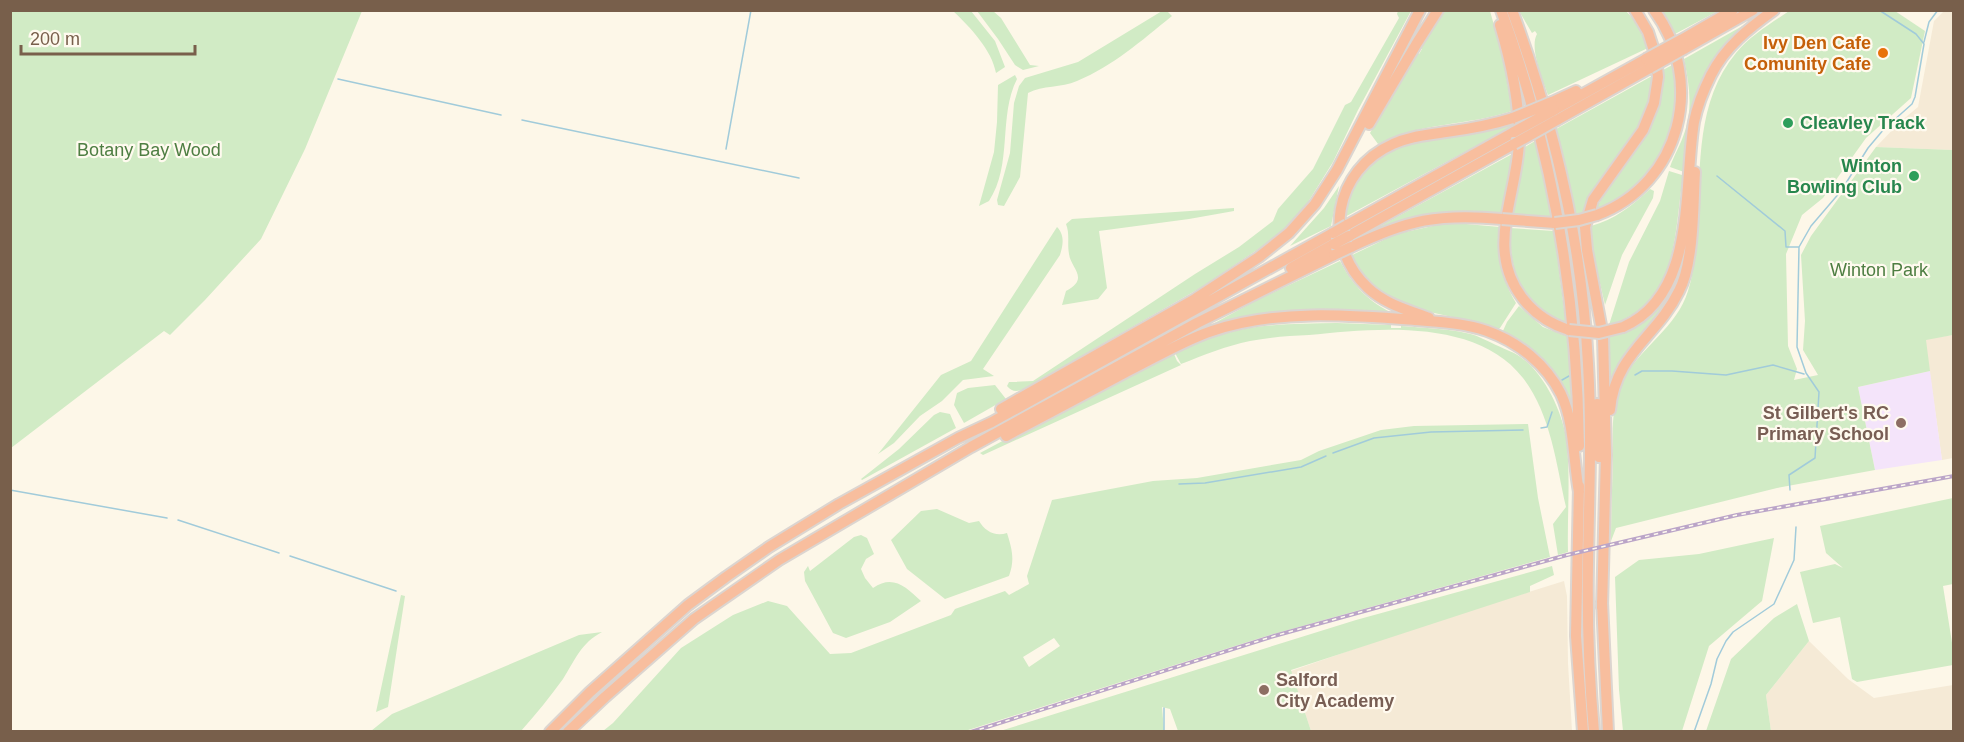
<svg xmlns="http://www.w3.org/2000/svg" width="1964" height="742" viewBox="0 0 1964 742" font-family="Arial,sans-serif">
<rect width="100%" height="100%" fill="#fdf7e8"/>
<!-- residential -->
<path fill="#f5ead6" d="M1944 11H1953V150L1876 147 1900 122 1918 107 1934 21Z
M1953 335V458L1942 460 1925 339Z
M1564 581 1567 596 1568 663 1572 731H1311L1291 671 1423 625Z
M1809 641 1848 679 1874 698 1953 685V731H1771L1766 695Z"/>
<!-- education -->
<path fill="#f4e4fa" d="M1930 371 1942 460 1875 470 1858 387Z"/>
<!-- green -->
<path fill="#d1ebc5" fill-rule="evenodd" d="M11 10 362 11 305 149 261 239 205 300 170 335 164 331 11 448Z
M953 11H971L995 41 1005 67 996 73C992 50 970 27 953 11Z
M977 11H993L1001 18 1030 65 1039 66 1023 70 1015 65 998 39Z
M1162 11H1167L1172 16C1141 41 1113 66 1077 81 1061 88 1043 85 1028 93L1020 177 1004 206 998 205 997 200 1010 153 1014 103 1019 86 1025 78 1078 62Z
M1398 11H1411L1358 110 1333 162 1305 207 1280 233 1263 246 1202 287 1024 389C1017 392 1012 392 1007 386L1009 382 1033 381 1195 274 1239 247 1273 221 1278 209 1313 169 1345 105 1351 102 1399 18 1397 14Z
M1445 11H1490L1503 57 1512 111C1467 126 1421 122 1378 144L1370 133 1417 53 1419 54 1422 49 1420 48Z
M1519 11H1626L1636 22 1648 48 1548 95C1543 80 1529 48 1537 34L1535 31 1532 33Z
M1660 11H1718L1675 34Z
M1789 11H1895L1925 31 1911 98 1866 138 1823 198 1802 215 1786 254 1788 346 1797 369 1794 380 1818 375 1803 350 1805 321 1801 255 1811 236 1876 147 1953 150V335L1926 340 1930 371 1858 387 1875 470 1777 488 1616 528 1611 541C1611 515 1612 489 1613 463 1613 435 1610 403 1624 378 1642 346 1677 327 1688 291 1695 269 1695 246 1697 223 1701 165 1696 101 1736 53 1750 36 1770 24 1789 11Z
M1753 20 1715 59 1684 172 1670 167C1674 155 1681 144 1685 131 1693 108 1689 83 1684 59Z
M1674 64C1683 132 1658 184 1594 212 1621 163 1665 130 1663 70Z
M1015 75 1017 79C998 116 1013 165 989 201L979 206 994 152 997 122 998 85Z
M1652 76C1653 132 1601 164 1584 214L1576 216 1556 129Z
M1509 124 1511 127 1343 218C1346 209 1347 199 1351 191 1380 130 1454 141 1509 124Z
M1535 141 1552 219 1511 215 1525 147Z
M1514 153 1501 214 1464 213 1351 242Z
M1669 171 1682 175V183C1674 241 1676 305 1609 325L1629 262 1660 201Z
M1339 186 1331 226 1290 246 1324 208Z
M1650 189 1654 191 1653 198 1622 255 1605 305 1593 253 1591 226C1614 220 1633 205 1650 189Z
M1234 208V211L1189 219 1099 231 1107 288 1098 299 1062 305 1066 291C1090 278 1071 269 1069 254 1067 243 1070 234 1066 224L1072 219Z
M1442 224H1466L1500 227C1494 254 1503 281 1516 303L1500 328 1496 330 1479 323 1403 306 1365 282 1350 256 1396 234Z
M1057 227C1065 235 1063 245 1060 255L983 369 994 376 963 380 942 401 920 416 894 443 878 454 941 375 971 361Z
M1510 228 1554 231 1564 309 1567 310 1568 324C1521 308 1510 274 1510 228Z
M1340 261C1353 286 1369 302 1394 314L1361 312 1198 332 1257 300Z
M1681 265 1674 296 1615 371 1610 382 1609 337C1648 328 1669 301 1681 265Z
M1519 306 1543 327 1569 337 1570 380 1574 420 1565 398 1502 333 1507 322Z
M1337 323 1391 325V328H1401V326C1421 328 1462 329 1479 337 1488 341 1502 348 1514 353 1541 367 1561 408 1566 437 1571 475 1567 514 1568 552L1558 555 1553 524 1566 507C1556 463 1551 415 1523 378 1477 318 1376 328 1309 335 1290 336 1270 337 1250 341 1226 346 1204 355 1181 364L1175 353C1191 346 1207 338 1224 334 1260 323 1299 324 1337 323Z
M1174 354 1177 361 1181 365 983 455 980 453 1078 401Z
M995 385 1006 399 964 423 954 405 957 393 968 388Z
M940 412 950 414 956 428 862 480 861 479 899 449 934 415Z
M1528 424 1538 498 1550 557 1270 635 965 731H603L613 723 681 648 733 615 768 601 787 606 830 654 851 653 951 615 955 609 1005 591 1009 595 1029 584 1027 576 1052 500 1153 481 1197 478 1301 460 1319 451 1381 430 1414 426ZM1054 638 1060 646 1029 667 1023 657Z
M1953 498V584L1943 586 1953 649V665L1857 682 1852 679 1840 617 1813 623 1800 572 1835 564 1843 568 1826 553 1820 526Z
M937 509 969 523 979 521C985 531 995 537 1007 533 1012 549 1015 560 1009 576L945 599 907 569 891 540 921 511Z
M861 535 867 538 874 554 866 559 861 569 865 578 873 588C893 574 906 587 921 601L890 622 846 638 833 633 805 581 804 572 808 566 810 571 854 537Z
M1774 538 1762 601 1709 646 1682 731H1623L1619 690 1615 577 1639 560 1699 554Z
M1552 566 1554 575 1530 586V592L1291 670 1311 731H1178L1170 709 1162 707 1164 731H1000L1356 620Z
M401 595 405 596 388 707 376 712Z
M1797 604 1809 641 1766 695 1771 731H1706L1731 659 1774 618Z
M602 632C581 643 575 660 563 679 550 697 536 714 521 731H371L392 714 579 635Z"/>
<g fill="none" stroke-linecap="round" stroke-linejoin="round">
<!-- stream -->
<path stroke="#a1cbda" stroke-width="1.5" d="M1924 42 1929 22 1938 10
M338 79 501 115
M522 120 799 178
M726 149 751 10
M1717 176 1785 231 1786 247H1799
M1635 375 1642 371H1672L1726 375 1773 365 1804 374
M1562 380 1569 376
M1541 428 1547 427 1552 412
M1333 453 1374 438 1431 432 1523 430
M1179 484 1205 483 1301 467 1326 456
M10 490 167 518
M1790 490 1789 475 1815 458 1819 392 1806 373 1797 347 1799 247 1811 226 1841 191 1868 148 1884 129 1912 104 1915 97 1924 44 1916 34 1879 10
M178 520 279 553
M290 556 396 591
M1164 708V732
M1694 732 1711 684 1717 659 1726 641 1733 632 1774 604 1794 560 1796 527"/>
<defs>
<path id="highway" d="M1501 10C1553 151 1577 297 1579 446
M1512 10C1554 124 1582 243 1588 364 1592 431 1589 497 1588 564 1587 620 1589 676 1594 732
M1500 25C1511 62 1520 102 1519 142 1517 196 1484 251 1524 300 1536 315 1550 324 1569 330
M1681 40 1733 10
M1684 49 1753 10
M1552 102 1576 91
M1554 110 1646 59
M1557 120 1650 68
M1369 124 1417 43 1438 10
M1597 215C1681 184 1706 81 1654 10
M1515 220 1555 223
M1347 225 1514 132
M1349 236 1514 144
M1351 247C1407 220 1439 213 1502 219
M1291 268 1334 244
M1429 318C1408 310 1385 304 1368 288 1321 244 1334 170 1393 144 1410 136 1428 135 1446 132 1469 129 1491 125 1513 118
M1623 327C1697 295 1683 188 1694 122 1697 107 1704 89 1711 75 1725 47 1749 28 1774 10
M1597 404 1599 457
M1001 409 1195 299 1259 257 1289 233 1315 204 1337 170 1420 10
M1610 410C1615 353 1657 337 1679 291 1694 263 1693 205 1695 172
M1006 436C1046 415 1086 393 1126 372 1155 358 1182 341 1212 331 1276 309 1350 315 1415 320 1439 322 1464 323 1487 331 1518 342 1546 364 1561 394 1575 424 1573 460 1579 492
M1579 486 1576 636 1583 732
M1602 601 1608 732
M1602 608 1606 455 1603 336 1587 250 1585 227 1593 200 1643 130 1654 103 1658 77 1656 57 1648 32 1635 10
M550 732 590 692 688 605 726 577 769 547 839 504 958 438 992 422 1333 233
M568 732 605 697 694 619 779 560 971 447 1197 323 1334 255"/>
</defs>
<!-- highway casing -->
<use href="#highway" stroke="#dcd5d0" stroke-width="14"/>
<!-- highway -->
<use href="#highway" stroke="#f8be9e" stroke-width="10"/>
<defs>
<path id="rail" d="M971 732 1274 636 1567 555 1737 515 1954 476"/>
</defs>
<!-- rail casing -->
<use href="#rail" stroke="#bba5c8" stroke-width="4"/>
<!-- rail -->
<use href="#rail" stroke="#fffaef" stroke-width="1.5" stroke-dasharray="4.5" stroke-linecap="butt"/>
<defs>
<path id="highway-bridge" d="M1646 59 1681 40
M1650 68 1684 49
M1513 118 1552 102
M1514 132 1554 110
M1514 144 1557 120
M1502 219 1515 220
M1555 223 1579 220 1597 215
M1333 233 1347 225
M1334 244 1349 236
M1334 255 1351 247
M1569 330 1599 333 1623 327"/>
</defs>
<!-- highway-bridge casing -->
<use href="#highway-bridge" stroke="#dcd5d0" stroke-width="14" stroke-linecap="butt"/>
<!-- highway-bridge -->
<use href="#highway-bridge" stroke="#f8be9e" stroke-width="10"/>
</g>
<!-- markers -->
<circle fill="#e8710a" stroke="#fffaef" stroke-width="2" cx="1883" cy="53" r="6"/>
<g fill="#2e9e5b" stroke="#fffaef" stroke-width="2">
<circle cx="1788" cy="123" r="6"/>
<circle cx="1914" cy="176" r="6"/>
</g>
<g fill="#8d6e63" stroke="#fffaef" stroke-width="2">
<circle cx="1901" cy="423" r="6"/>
<circle cx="1264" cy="690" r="6"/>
</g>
<g text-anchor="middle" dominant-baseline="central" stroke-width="4.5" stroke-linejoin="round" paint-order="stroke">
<!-- food labels -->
<g font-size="18" font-weight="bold" fill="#c56008" stroke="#fffaef" text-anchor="end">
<text x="1871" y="43">Ivy Den Cafe<tspan x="1871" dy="21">Comunity Cafe</tspan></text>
</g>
<!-- leisure labels -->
<g font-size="18" font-weight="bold" fill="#27864d" stroke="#fffaef" text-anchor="start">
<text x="1800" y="123">Cleavley Track</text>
<text x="1902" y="166" text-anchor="end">Winton<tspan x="1902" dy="21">Bowling Club</tspan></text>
</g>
<!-- park labels -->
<g font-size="18" fill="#4e7e42" stroke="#fffaef">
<text x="149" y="150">Botany Bay Wood</text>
<text x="1879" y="270">Winton Park</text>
</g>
<!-- education labels -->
<g font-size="18" font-weight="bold" fill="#785e54" stroke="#fffaef" text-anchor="end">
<text x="1889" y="413">St Gilbert's RC<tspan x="1889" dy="21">Primary School</tspan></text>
<text x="1276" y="680" text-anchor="start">Salford<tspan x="1276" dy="21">City Academy</tspan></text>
</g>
</g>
<!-- border -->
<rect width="1964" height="742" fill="none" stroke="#785f4b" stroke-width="24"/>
<!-- scale -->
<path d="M21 45v9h174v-9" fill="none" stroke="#785f4b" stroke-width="3"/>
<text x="30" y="45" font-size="18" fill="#785f4b" stroke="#fffaef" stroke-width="4.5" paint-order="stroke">200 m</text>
</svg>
